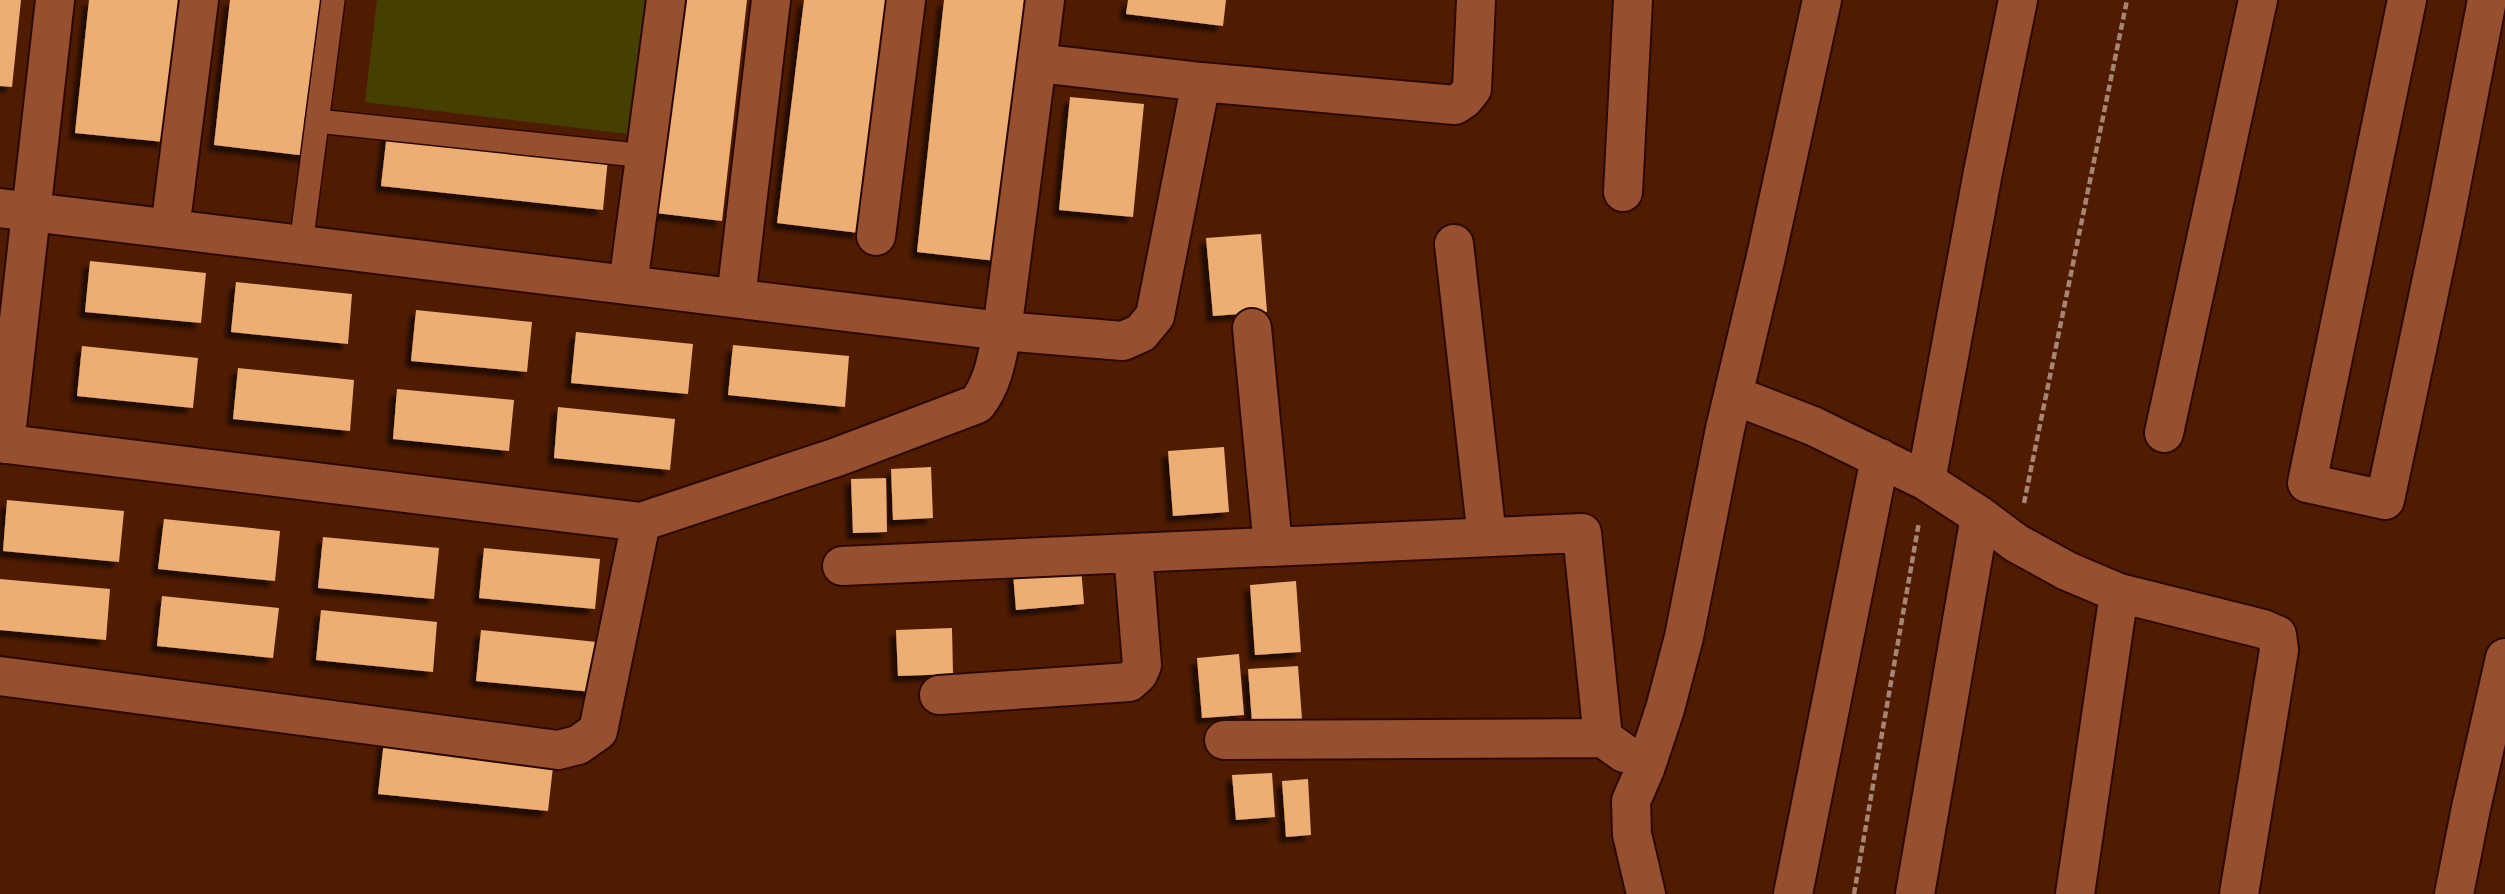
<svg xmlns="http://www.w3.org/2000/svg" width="2505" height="894" font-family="'Roboto Serif',serif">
	<defs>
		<filter id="shadow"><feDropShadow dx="-6" dy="6" stdDeviation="2" flood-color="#0009"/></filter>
	</defs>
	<rect width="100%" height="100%" fill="#4f1c01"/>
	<path fill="#454000" d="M 377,0 L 653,0 L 636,135 L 365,102 Z"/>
	<path fill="#ecae72" filter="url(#shadow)" d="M 0,0 L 21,0 L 12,87 L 0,86 Z
		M 89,0 L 179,0 L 164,142 L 75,133 Z
		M 230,0 L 324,0 L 307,156 L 214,145 Z
		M 680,0 L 747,0 L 722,221 L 656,213 Z
		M 804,0 L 886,0 L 859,233 L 777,223 Z
		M 944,0 L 1024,0 L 996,261 L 917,252 Z
		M 1128,0 L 1226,0 L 1223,26 L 1126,14 Z
		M 1070,97 L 1144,104 L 1133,217 L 1059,210 Z
		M 387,133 L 608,158 L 603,210 L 381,186 Z
		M 1261,234 L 1267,312 L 1213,316 L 1206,238 Z
		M 90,261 L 206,273 L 201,323 L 85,312 Z
		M 236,282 L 352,294 L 348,344 L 231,332 Z
		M 416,310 L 532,322 L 527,372 L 411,361 Z
		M 576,332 L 693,344 L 688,394 L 571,383 Z
		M 733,345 L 849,356 L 845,407 L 728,395 Z
		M 82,346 L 198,358 L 193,408 L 77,396 Z
		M 238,368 L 354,380 L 350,431 L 233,419 Z
		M 397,389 L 514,400 L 509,451 L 393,439 Z
		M 558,407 L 675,419 L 670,470 L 554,458 Z
		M 1224,447 L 1229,512 L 1173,516 L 1168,451 Z
		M 931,467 L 933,518 L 893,520 L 891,469 Z
		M 886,478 L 887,532 L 853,533 L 851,479 Z
		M 7,500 L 124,511 L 119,562 L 3,551 Z
		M 164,519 L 280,531 L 275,581 L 158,569 Z
		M 323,537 L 439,548 L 434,599 L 318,588 Z
		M 484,548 L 600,559 L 595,609 L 479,598 Z
		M 1081,567 L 1084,604 L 1016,610 L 1013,573 Z
		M 0,579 L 110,589 L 106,640 L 0,630 Z
		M 1296,581 L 1301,652 L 1255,655 L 1250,585 Z
		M 162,596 L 279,608 L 273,658 L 157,646 Z
		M 321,610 L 437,622 L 433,672 L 316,660 Z
		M 952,628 L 953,674 L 898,676 L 896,630 Z
		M 481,630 L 597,642 L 593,692 L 476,681 Z
		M 1239,654 L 1244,715 L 1202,718 L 1197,658 Z
		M 1298,666 L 1302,719 L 1252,722 L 1248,669 Z
		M 384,741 L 554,758 L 548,811 L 378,794 Z
		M 1272,773 L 1275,817 L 1236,820 L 1232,775 Z
		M 1308,779 L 1311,835 L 1286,837 L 1282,781 Z"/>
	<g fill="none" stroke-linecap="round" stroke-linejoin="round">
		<g stroke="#2c0900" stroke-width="26">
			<path id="service" d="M 317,121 L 646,156
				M 301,245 L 333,0"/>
		</g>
		<g stroke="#2c0900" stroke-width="42">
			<path id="minor" d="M 2407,0 L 2307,483 L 2385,500 L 2444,222 L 2487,0
				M 1038,63 L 1201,82 L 1455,105 L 1464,99 L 1472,89 L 1476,0
				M 1623,192 L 1633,0
				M 0,208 L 1002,331 L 1123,341 L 1141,333 L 1155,316 L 1201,82
				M 170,229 L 199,0
				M 876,236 L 906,0
				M 1454,244 L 1487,537
				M 628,285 L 666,0
				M 736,298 L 771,0
				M 1252,328 L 1273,547
				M 1733,395 L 1813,426 L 1926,481 L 1980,516 L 2016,543 L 2067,571 L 2119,593 L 2263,629 L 2277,635 L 2279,650 L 2239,894
				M 2164,433 L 2258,0
				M 0,443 L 641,522 L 837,457 L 977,404 C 994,382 997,357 1002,331 L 1045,0
				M 5,444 L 55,0
				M 1926,481 L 1983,172 L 2018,0
				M 842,566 L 1582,533 L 1603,738
				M 0,676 L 558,750 L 578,745 L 598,731 L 641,522
				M 939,695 L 1129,682 L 1138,674 L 1142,665 L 1133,553
				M 1224,740 L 1603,738 L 1624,753
				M 1646,894 L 1632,834 L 1631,801 L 1645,769 L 1665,709 L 1684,637 L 1725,429 L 1765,261 L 1822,0
				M 1793,894 L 1880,458
				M 1915,894 L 1980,516
				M 2075,894 L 2119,593
				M 2454,894 L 2471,808 L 2505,658"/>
		</g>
		<path stroke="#a78575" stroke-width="4.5" stroke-dasharray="7 3.5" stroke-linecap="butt" d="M 2024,503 L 2127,0
			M 1854,894 L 1919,522"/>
		<use href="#service" stroke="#97502f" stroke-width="23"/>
		<use href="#minor" stroke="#97502f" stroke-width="38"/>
	</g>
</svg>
